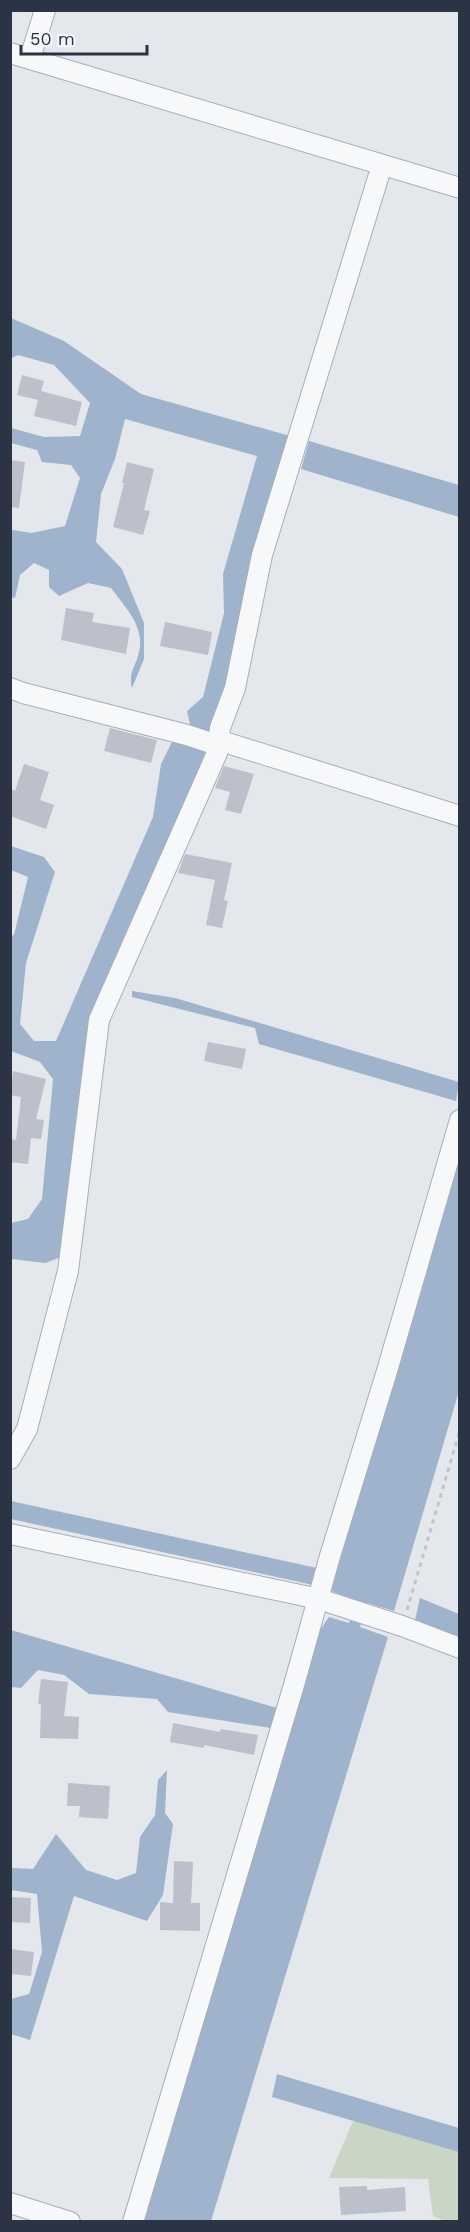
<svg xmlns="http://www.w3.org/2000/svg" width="470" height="2232" font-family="'Work Sans',sans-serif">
	<rect width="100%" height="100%" fill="#e4e7ec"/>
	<path fill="#c9d6c5" d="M 356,2114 L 459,2144 L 459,2221 L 445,2221 L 433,2216 L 428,2179 L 329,2178 Z"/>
	<path fill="#9fb4cc" d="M 11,318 L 64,341 L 141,394 L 290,436 L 229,684 L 214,732 L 204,747 L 205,757 L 123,939 L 88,1036 L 61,1257 L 45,1263 L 11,1259 L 11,1223 L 28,1219 L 42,1199 L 53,1079 L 40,1062 L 11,1051 L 11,936 L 14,935 L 28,877 L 11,870 L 11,846 L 44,857 L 55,872 L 26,963 L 20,1024 L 34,1041 L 56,1041 L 153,817 L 161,764 L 174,738 L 192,733 L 187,711 L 203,697 L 224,613 L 223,574 L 257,456 L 125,419 L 115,459 L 101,494 L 96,542 L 122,569 L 144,623 L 144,659 L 132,688 C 128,671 136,667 139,652 C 145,626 125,607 111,588 L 88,583 L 59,596 L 49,587 L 49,570 L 34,563 L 20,575 L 15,598 L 11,597 L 11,531 L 13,530 L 31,533 L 65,526 L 80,478 L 71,465 L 42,462 L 37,450 L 11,443 L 11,428 L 44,437 L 80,436 L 90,403 L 54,365 L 18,355 L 11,358 Z
		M 309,441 L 459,485 L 459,517 L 301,469 Z
		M 132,991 L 175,998 L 459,1082 L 456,1101 L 259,1044 L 255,1028 L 132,997 Z
		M 459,1157 L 459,1391 L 394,1611 L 367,1603 L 360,1627 L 388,1637 L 211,2221 L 144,2222 L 320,1630 L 329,1617 L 349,1623 L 356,1600 L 331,1591 Z
		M 11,1501 L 317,1568 L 313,1585 L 11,1519 Z
		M 420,1598 L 459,1614 L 459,1637 L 415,1620 Z
		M 11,1630 L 277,1708 L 271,1728 L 168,1712 L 157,1699 L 89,1694 L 64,1675 L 38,1670 L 21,1688 L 11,1687 Z
		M 167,1770 L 165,1813 L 173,1824 L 163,1895 L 147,1921 L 74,1896 L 30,2040 L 11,2034 L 11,1999 L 29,1994 L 42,1952 L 37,1894 L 11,1890 L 11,1868 L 33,1869 L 56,1834 L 86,1870 L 117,1880 L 136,1873 L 140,1837 L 155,1815 L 158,1780 Z
		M 277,2074 L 459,2128 L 459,2152 L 272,2097 Z"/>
	<path fill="#bbc0ca" d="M 22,375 L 44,381 L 41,391 L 82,402 L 76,426 L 34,416 L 38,400 L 17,395 Z
		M 10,460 L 25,462 L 19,508 L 10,507 Z
		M 127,462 L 154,469 L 144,510 L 150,511 L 143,535 L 113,527 L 124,483 L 122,483 Z
		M 66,608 L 94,613 L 92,622 L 130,628 L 126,654 L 61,640 Z
		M 165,622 L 212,632 L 208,655 L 160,646 Z
		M 110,728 L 157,740 L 151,763 L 104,751 Z
		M 24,764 L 49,772 L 40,800 L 54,805 L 46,829 L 10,816 L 10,789 L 15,791 Z
		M 224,766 L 254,774 L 241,814 L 225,810 L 230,792 L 215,788 Z
		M 185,854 L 232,863 L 224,900 L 228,901 L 222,928 L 206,925 L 215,880 L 178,873 Z
		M 208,1042 L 246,1049 L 242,1069 L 204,1061 Z
		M 13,1071 L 46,1079 L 36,1119 L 44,1120 L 41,1139 L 31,1138 L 28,1164 L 10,1162 L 10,1139 L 16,1140 L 21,1097 L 10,1095 Z
		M 41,1679 L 68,1682 L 64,1716 L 79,1717 L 78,1739 L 40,1738 L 41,1704 L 38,1704 Z
		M 173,1723 L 220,1732 L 221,1729 L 258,1735 L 254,1755 L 204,1745 L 204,1748 L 170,1742 Z
		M 68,1783 L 110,1786 L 108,1819 L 79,1817 L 80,1806 L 67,1806 Z
		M 174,1861 L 193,1862 L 191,1903 L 200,1903 L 200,1931 L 160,1930 L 160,1902 L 173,1903 Z
		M 10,1897 L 31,1898 L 30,1923 L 10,1922 Z
		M 10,1949 L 34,1952 L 31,1976 L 10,1974 Z
		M 367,2186 L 367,2190 L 405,2187 L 406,2211 L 341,2215 L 339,2187 Z"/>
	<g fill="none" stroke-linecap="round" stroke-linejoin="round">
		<g stroke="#a9aeb7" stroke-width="22">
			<path id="minor" d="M 10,53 L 460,188
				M 30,58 L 45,10
				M 10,688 L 23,693 L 187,735 L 208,742 L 218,740 L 460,816
				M 10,1459 L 27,1429 L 68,1271 L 99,1020 L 217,753 L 220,728 L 235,688 L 262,555 L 382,165
				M 10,1534 L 319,1599 L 402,1626 L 460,1648
				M 10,2203 L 70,2222
				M 133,2222 L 294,1685 L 330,1556 L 387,1371 L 460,1120"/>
		</g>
		<path stroke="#c2c5cb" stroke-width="3" stroke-dasharray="4.5 4.5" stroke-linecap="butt" d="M 407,1610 L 460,1430"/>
		<use href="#minor" stroke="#f7f8fa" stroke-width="20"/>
	</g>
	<rect width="470" height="2232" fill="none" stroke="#2b3445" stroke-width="24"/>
	<path d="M21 45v9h126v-9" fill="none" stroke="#2b3445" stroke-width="3"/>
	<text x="30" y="45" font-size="18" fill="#2b3445" stroke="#f4f6f9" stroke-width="4.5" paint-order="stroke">50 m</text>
</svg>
